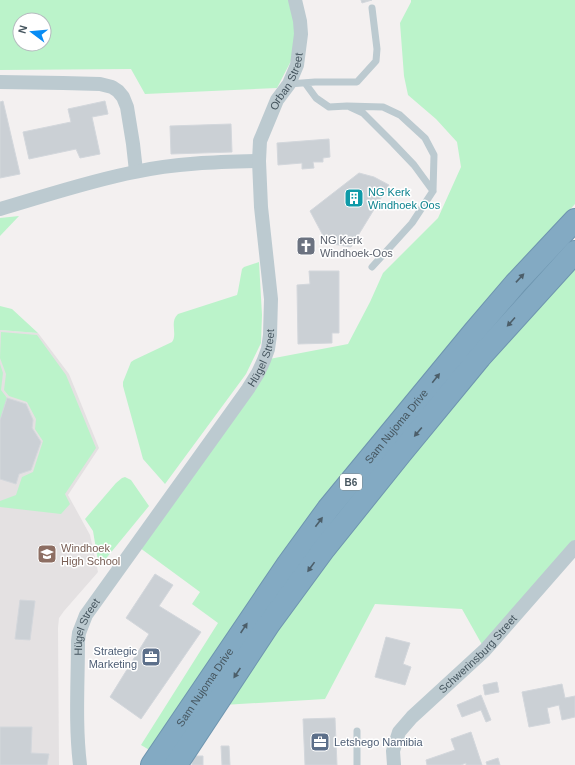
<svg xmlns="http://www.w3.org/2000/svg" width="575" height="765" font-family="Arial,sans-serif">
	<rect width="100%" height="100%" fill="#f3f0f0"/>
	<path fill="#e4e1e2" d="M 0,330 L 38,333 L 69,374 L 99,448 L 68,495 L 90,535 L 98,572 L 64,611 L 59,618 L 58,628 L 59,765 L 0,765 Z"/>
	<path fill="#bbf3ca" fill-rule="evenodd" d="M 0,0 L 290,0 L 296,35 L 292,59 L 277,88 L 145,94 L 131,69 L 0,70 ZM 20,20 L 44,20 L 44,44 L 20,44 Z
		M 411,0 L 575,0 L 575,204 L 470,321 L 151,751 L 141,745 L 218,623 L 192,604 L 200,592 L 136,545 L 264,360 L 348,344 L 370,302 L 383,273 L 438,218 L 461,167 L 457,142 L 436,119 L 408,95 L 404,76 L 400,23 L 411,2 Z
		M 19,216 L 0,236 L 0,218 Z
		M 575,252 L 575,547 L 485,650 L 462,609 L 375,604 L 325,699 L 223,705 L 321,561 Z
		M 259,262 L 262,315 L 261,343 L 246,374 L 165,484 L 143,459 L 123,386 L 123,382 L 131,362 L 134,360 L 172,342 C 178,334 169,322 178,314 L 237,295 L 238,291 L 242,269 L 244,267 Z
		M 0,306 L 12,309 L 38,333 L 0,330 Z
		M 1,332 L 37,335 L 66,375 L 96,448 L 65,494 L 70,504 L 61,514 L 0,507 L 0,501 L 16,495 L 22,477 L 33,472 L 43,441 L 35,429 L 36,419 L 27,402 L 9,396 L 4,390 L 6,374 L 0,358 Z
		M 0,364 L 3,373 L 1,390 L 7,398 L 0,420 Z
		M 125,477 L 131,480 L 149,506 L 99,567 L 93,531 L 85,519 L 116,483 L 122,478 Z"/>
	<path fill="#cbd0d5" stroke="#d3d7dc" d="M 361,0 L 372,0 L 362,3 Z
		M 3,101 L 20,174 L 0,178 L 0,102 Z
		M 105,101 L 108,114 L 92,117 L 100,154 L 80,158 L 76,149 L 29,159 L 23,132 L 71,122 L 68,109 Z
		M 231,124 L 232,152 L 171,154 L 170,126 Z
		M 329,139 L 330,157 L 323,158 L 323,162 L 313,162 L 314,168 L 302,169 L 302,163 L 278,165 L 277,143 Z
		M 359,173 L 374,177 L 389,185 L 351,247 L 327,243 L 310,211 Z
		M 309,271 L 339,271 L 339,333 L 332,333 L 332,343 L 298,344 L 297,285 L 310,284 Z
		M 7,398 L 26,404 L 33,420 L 32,428 L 41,442 L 31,470 L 19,474 L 16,484 L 0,479 L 0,420 Z
		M 155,574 L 173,585 L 159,606 L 201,632 L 141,719 L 110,697 L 149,634 L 126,618 Z
		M 20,600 L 35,601 L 30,640 L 15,639 Z
		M 386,637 L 410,643 L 403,664 L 411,667 L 405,685 L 375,677 Z
		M 497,682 L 499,692 L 485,695 L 483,685 Z
		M 562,684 L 565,698 L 575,696 L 575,717 L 562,720 L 559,705 L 547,708 L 550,723 L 529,727 L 522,692 Z
		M 481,695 L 491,720 L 486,722 L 481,710 L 462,717 L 457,705 Z
		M 335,718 L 337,765 L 305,765 L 303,719 Z
		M 0,727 L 32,727 L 31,753 L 49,754 L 47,765 L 0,765 Z
		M 471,732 L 482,765 L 466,765 L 466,763 L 461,765 L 427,765 L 426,760 L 455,750 L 451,739 Z
		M 221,746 L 229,746 L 230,765 L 222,765 Z
		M 192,756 L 203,756 L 203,765 L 192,765 Z
		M 498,758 L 500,765 L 487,765 L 486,762 Z"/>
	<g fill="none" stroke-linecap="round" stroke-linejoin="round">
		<g stroke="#6e95af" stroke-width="24">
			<g id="highway">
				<path id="s3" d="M 152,765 L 288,564 L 328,509 L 474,332 L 515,284 L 575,220"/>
				<path d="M 176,765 L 269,624 L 324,549 L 401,453 L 480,357 L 575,252"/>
			</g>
		</g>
		<path stroke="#bccad0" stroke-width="7" d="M 305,83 L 316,98 L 329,107 L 347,106 L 383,107 L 400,115 L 425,138 L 434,155 L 433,191 L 412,223 L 372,267
			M 289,84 L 315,82 L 357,82 L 376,61 L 377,49 L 372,8
			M 350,107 L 363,113 L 393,143 L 414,165 L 433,191
			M 357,765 L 357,731"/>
		<g stroke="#bccad0" stroke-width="14">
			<path d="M 0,82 L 63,83 L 100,84 L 112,87 L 118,91 L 123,97 L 127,107 L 133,144 L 136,171"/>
			<path d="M 0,209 C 45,196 89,181 135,172 C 175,163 218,162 259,161"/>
			<path id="s1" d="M 80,765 C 75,724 78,682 78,641 L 79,633 L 86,615 L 248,389 L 258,373 L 264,360 L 268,349 L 270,335 L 271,299 L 261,207 L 259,161 L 260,141 L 277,100 L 289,84 L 297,65 L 301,34 L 300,21 L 295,0"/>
			<path id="s2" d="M 394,765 L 393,751 L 399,732 L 412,717 L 485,650 L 575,547"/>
		</g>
		<use href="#highway" stroke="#83aac3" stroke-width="22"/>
	</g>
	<defs><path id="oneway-solid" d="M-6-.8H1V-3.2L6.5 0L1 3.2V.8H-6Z"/></defs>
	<g fill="#4c5e69">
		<use href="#oneway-solid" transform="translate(520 278) rotate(-47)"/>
		<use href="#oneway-solid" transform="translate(511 322) rotate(132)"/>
		<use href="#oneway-solid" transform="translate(436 378) rotate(-51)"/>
		<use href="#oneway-solid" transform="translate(418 432) rotate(130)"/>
		<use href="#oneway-solid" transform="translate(319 522) rotate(-53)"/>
		<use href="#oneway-solid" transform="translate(311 567) rotate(126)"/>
		<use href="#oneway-solid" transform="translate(244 628) rotate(-56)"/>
		<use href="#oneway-solid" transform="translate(237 673) rotate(124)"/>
	</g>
	<defs>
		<g id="building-square" transform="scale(1)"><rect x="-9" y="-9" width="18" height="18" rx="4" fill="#0f9aa8" stroke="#fff"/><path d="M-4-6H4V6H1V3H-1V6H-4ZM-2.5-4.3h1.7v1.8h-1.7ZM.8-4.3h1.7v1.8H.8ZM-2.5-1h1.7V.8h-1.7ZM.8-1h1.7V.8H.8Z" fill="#fff"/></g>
		<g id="church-square" transform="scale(1)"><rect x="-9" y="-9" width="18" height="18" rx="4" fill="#6b7280" stroke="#fff"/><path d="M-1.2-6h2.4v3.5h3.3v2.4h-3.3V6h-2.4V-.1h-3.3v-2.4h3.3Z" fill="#fff"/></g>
		<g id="school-square" transform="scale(1)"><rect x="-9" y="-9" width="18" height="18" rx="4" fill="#8d6e63" stroke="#fff"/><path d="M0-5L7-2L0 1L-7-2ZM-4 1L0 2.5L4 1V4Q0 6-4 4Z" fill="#fff"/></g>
		<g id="office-square" transform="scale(1)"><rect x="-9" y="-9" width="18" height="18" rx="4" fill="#5c6f8a" stroke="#fff"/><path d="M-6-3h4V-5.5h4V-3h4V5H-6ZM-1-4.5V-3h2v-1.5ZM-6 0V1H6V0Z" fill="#fff"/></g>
	</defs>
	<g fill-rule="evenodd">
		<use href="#building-square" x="354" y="198"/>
		<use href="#church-square" x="306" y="246"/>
		<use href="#school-square" x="47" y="554"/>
		<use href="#office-square" x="151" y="657"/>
		<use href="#office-square" x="320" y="742"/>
	</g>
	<g text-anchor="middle" stroke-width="3" stroke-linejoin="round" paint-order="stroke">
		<rect fill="#fff" stroke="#7e898f" stroke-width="1" x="340" y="474" width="22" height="16" rx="3"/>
		<g font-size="10" font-weight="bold" fill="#46565f">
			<text x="351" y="486">B6</text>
		</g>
		<g font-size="11" fill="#46565f" stroke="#fff">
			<text dy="4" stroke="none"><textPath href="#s1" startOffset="749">Orban Street</textPath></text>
			<text dy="4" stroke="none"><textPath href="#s1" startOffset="464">Hügel Street</textPath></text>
			<text dy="4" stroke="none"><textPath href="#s3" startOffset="418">Sam Nujoma Drive</textPath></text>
			<text dy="4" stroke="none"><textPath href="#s1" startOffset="140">Hügel Street</textPath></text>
			<text dy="4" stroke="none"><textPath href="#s2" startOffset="145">Schwerinsburg Street</textPath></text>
			<text dy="4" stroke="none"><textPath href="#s3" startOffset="94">Sam Nujoma Drive</textPath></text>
		</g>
		<g font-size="11" fill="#0d838f" stroke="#fff" text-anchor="start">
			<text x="368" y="196">NG Kerk<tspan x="368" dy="13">Windhoek Oos</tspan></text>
		</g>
		<g font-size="11" fill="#5b616d" stroke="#fff" text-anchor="start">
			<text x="320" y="244">NG Kerk<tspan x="320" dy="13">Windhoek-Oos</tspan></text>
		</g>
		<g font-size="11" fill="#785e54" stroke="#fff" text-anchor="start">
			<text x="61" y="552">Windhoek<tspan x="61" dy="13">High School</tspan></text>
		</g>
		<g font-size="11" fill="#4e5e75" stroke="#fff" text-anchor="end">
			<text x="137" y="655">Strategic<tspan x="137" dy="13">Marketing</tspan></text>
			<text x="334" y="746" text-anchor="start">Letshego Namibia</text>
		</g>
	</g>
	<g transform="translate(32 32) rotate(286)"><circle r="19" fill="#ffffff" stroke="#b5bbbf"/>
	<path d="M0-3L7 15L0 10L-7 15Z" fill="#088cf4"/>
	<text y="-6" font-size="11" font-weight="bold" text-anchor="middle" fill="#46565f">N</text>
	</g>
</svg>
